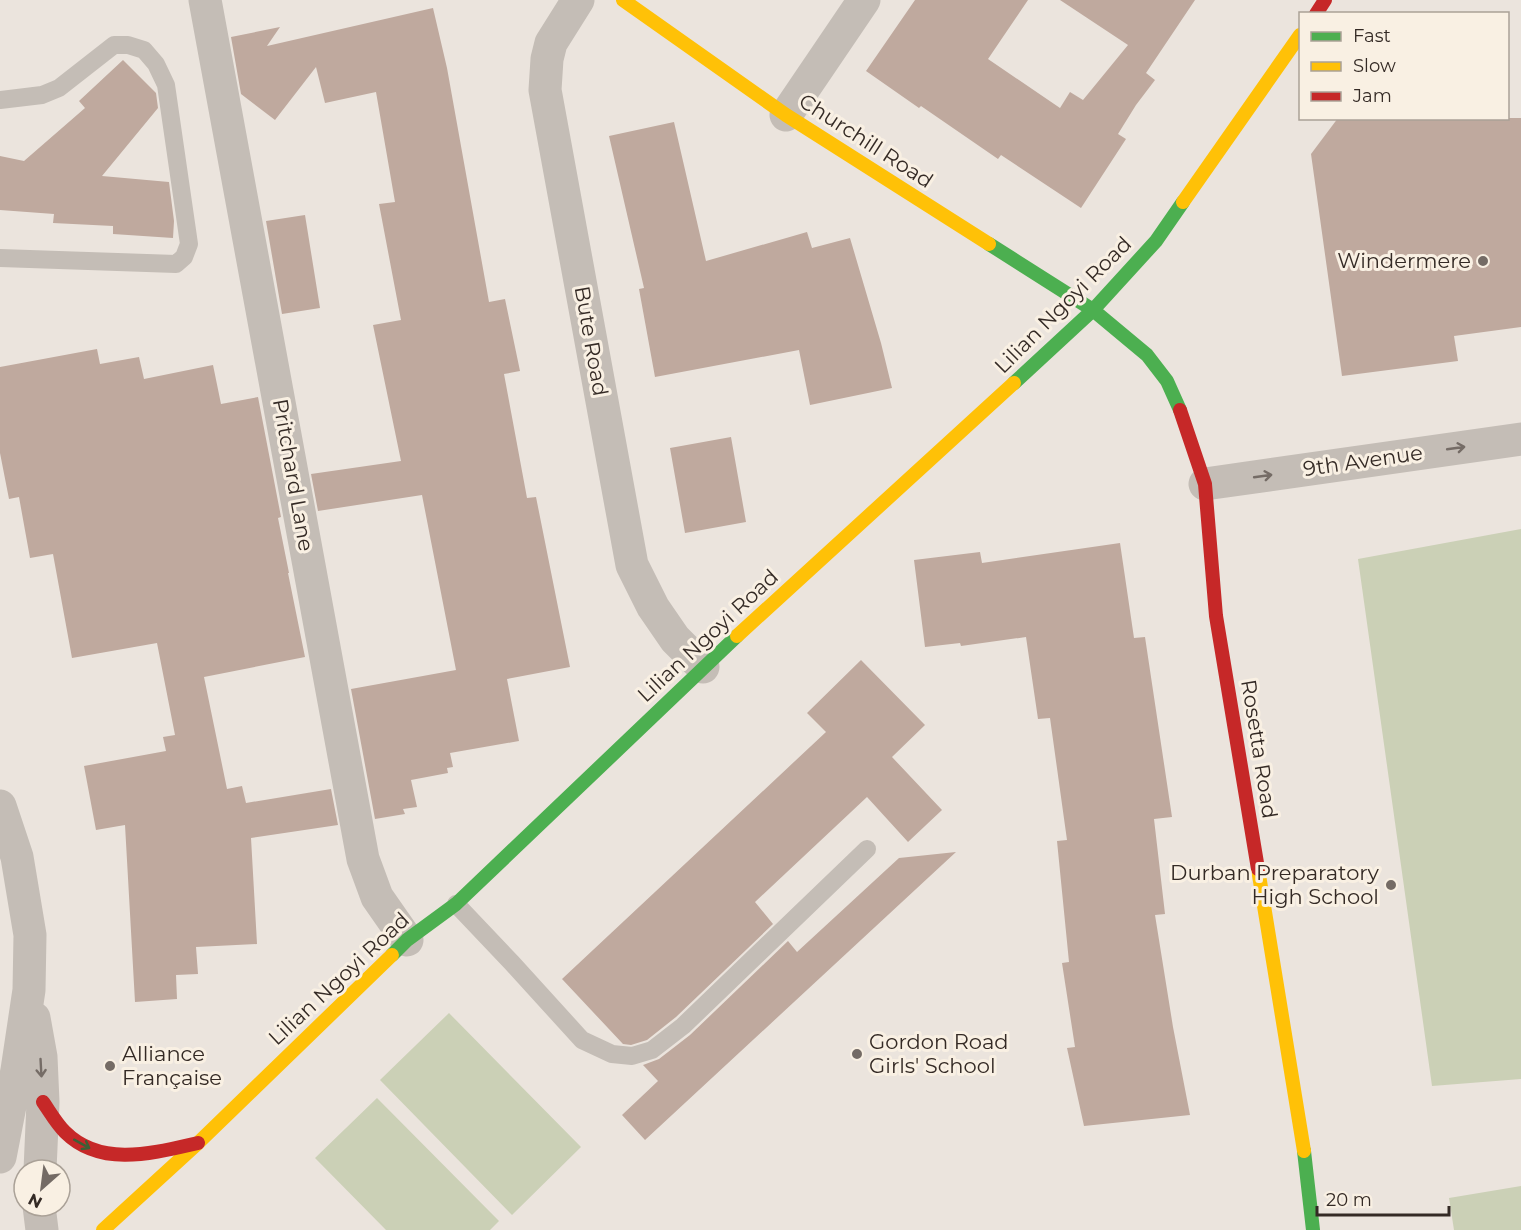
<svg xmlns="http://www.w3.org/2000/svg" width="1521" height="1230" font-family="Montserrat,sans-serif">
	<rect width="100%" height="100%" fill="#ebe4dd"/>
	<path fill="#cbd0b6" d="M 1521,529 L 1521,1079 L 1432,1086 L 1358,559 Z
		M 449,1013 L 581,1147 L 512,1215 L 380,1080 Z
		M 377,1098 L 499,1221 L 490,1230 L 386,1230 L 315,1158 Z
		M 1521,1186 L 1521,1230 L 1454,1230 L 1449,1198 Z"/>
	<path fill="#bfa99e" d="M 915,0 L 1028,0 L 988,59 L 1060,108 L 1070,92 L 1083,100 L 1128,45 L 1060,0 L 1195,0 L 1146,73 L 1155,80 L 1136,105 L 1118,134 L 1126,139 L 1081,208 L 1001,155 L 998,159 L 921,106 L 919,108 L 866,71 Z
		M 433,8 L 447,68 L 489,302 L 505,299 L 520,371 L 504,374 L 527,498 L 536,497 L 570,667 L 507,679 L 519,741 L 450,753 L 453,767 L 447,768 L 448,773 L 411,780 L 417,807 L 403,809 L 405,814 L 375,819 L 351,689 L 456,670 L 422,495 L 318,511 L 311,474 L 401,461 L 373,325 L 401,320 L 379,204 L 395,202 L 376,92 L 325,103 L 316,67 L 275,120 L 241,94 L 231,37 L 280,27 L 267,46 Z
		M 123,60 L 156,93 L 158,108 L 102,176 L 169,182 L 174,221 L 173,238 L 113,234 L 113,226 L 53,223 L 54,214 L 0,210 L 0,156 L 24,161 L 85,108 L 79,101 Z
		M 1338,118 L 1521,118 L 1521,327 L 1454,336 L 1458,361 L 1342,376 L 1311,154 Z
		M 674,122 L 706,261 L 807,232 L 812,248 L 850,238 L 881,343 L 892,388 L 810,405 L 799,350 L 655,377 L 639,289 L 644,288 L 609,136 Z
		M 305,215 L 320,308 L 282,314 L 266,221 Z
		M 97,349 L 100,364 L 139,357 L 144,379 L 213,365 L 221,404 L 258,397 L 281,517 L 278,518 L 289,573 L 288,573 L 305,657 L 204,677 L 227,789 L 242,786 L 246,803 L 331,789 L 338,825 L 251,838 L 257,944 L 196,947 L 198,974 L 176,975 L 177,999 L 135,1002 L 125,825 L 96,830 L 84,766 L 166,751 L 163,737 L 175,735 L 157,643 L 72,658 L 53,554 L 30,558 L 19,497 L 9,499 L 0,453 L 0,367 Z
		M 731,437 L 746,522 L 685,533 L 670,448 Z
		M 1120,543 L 1134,638 L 1145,637 L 1172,817 L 1154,819 L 1165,914 L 1155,915 L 1173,1027 L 1190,1115 L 1084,1126 L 1067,1048 L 1075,1047 L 1062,963 L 1069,962 L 1057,841 L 1067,840 L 1050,718 L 1038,719 L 1026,637 L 961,646 L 960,643 L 925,647 L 914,560 L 980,552 L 982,563 Z
		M 861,660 L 925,725 L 892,757 L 942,810 L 908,842 L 867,797 L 755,902 L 773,924 L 676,1017 L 647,1040 L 631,1045 L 623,1044 L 562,979 L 826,732 L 807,713 Z
		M 956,852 L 645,1140 L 622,1115 L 658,1081 L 643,1065 L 659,1059 L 690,1035 L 788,941 L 797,952 L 899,858 Z"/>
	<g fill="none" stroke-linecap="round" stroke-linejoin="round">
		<path stroke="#c4bdb6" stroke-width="18" d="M 0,100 L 42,95 L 59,88 L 114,45 L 128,45 L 144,50 L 156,64 L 166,85 L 189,244 L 184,257 L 176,264 L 0,258
			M 456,904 L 512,963 L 582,1040 L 612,1054 L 632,1056 L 652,1050 L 683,1026 L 867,849"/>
		<path stroke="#c4bdb6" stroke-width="33" d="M 205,0 L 363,859 L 377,897 L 407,940
			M 578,0 L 551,43 L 547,59 L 545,90 L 632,565 L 653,607 L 675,639 L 703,667
			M 786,115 L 864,0
			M 1205,484 L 1521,439
			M 0,806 L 17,857 L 30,935 L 29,990 L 17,1070 L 0,1157
			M 34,1018 L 41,1057 L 43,1102 L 40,1170
			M 39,1206 L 42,1230"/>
		<path stroke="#4caf50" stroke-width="14" d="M 989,244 L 1093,310 L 1147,355 L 1167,381 L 1180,410
			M 1014,383 L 1093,310 L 1156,241 L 1183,202
			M 392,955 L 407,940 L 456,904 L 737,636
			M 1304,1151 L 1313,1230"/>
		<path stroke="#ffc107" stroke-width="14" d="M 623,0 L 786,115 L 989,244
			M 1183,202 L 1300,35
			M 737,636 L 1014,383
			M 1258,869 L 1304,1151
			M 103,1230 L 198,1143 L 392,955"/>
		<path stroke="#c62828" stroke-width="14" d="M 1316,14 L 1325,0
			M 1180,410 L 1205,484 L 1216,616 L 1258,869
			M 43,1102 C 50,1112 56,1123 65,1132 C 101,1168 154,1153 198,1143"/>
	</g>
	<defs><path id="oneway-shaft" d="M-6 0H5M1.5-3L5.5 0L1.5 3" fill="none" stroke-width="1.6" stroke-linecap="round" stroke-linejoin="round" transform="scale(1.5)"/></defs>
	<g stroke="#756c66">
		<use href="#oneway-shaft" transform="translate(1456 448) rotate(-8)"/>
		<use href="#oneway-shaft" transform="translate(1263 476) rotate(-8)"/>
		<use href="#oneway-shaft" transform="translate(41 1068) rotate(87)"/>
	</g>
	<use stroke="#3e5f36" href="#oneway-shaft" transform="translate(82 1144) rotate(29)"/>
	<g fill="#746b65" stroke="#f9f0e3" stroke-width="2">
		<circle cx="1483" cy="261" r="6"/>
		<circle cx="1391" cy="885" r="6"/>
		<circle cx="857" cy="1054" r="6"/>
		<circle cx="110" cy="1066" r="6"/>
	</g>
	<g text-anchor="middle" stroke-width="6" stroke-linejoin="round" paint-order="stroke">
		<g font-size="21" fill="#342a25" stroke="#f9f0e3">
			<text transform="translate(866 141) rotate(33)" y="7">Churchill Road</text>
			<text transform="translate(1063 305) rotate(-45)" y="7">Lilian Ngoyi Road</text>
			<text transform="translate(591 341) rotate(80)" y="7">Bute Road</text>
			<text transform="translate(1363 461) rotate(-8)" y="7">9th Avenue</text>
			<text transform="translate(293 475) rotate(80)" y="7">Pritchard Lane</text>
			<text transform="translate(708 636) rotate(-43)" y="7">Lilian Ngoyi Road</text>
			<text transform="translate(1259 749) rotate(81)" y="7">Rosetta Road</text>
			<text transform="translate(339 979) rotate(-43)" y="7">Lilian Ngoyi Road</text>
		</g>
		<g font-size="21" fill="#342a25" stroke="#f9f0e3" text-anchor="end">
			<text x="1471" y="268">Windermere</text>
			<text x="1379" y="880">Durban Preparatory<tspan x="1379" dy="24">High School</tspan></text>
			<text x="869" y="1049" text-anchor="start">Gordon Road<tspan x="869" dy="24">Girls' School</tspan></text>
			<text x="122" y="1061" text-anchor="start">Alliance<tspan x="122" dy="24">Française</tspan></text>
		</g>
	</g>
	<rect x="1299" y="12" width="210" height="108" fill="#f9f0e3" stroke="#aaa197" stroke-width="1.5"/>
	<rect x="1311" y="32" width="30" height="9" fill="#4caf50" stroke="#aaa197" stroke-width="1.5"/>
	<text x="1353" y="42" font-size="18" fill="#342a25">Fast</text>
	<rect x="1311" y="62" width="30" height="9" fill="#ffc107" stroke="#aaa197" stroke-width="1.5"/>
	<text x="1353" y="72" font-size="18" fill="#342a25">Slow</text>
	<rect x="1311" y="92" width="30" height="9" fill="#c62828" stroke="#aaa197" stroke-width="1.5"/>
	<text x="1353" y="102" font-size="18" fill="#342a25">Jam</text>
	<g transform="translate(42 1188) rotate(208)"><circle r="28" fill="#f9f0e3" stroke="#aaa197" stroke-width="1.5"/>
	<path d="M0-4.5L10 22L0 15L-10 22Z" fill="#746b65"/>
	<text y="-9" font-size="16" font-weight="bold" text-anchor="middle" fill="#342a25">N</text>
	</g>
	<path d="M1317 1206v9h132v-9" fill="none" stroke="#342a25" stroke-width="3"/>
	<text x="1326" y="1206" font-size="18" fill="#342a25" stroke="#f9f0e3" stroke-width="4.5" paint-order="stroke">20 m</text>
</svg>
